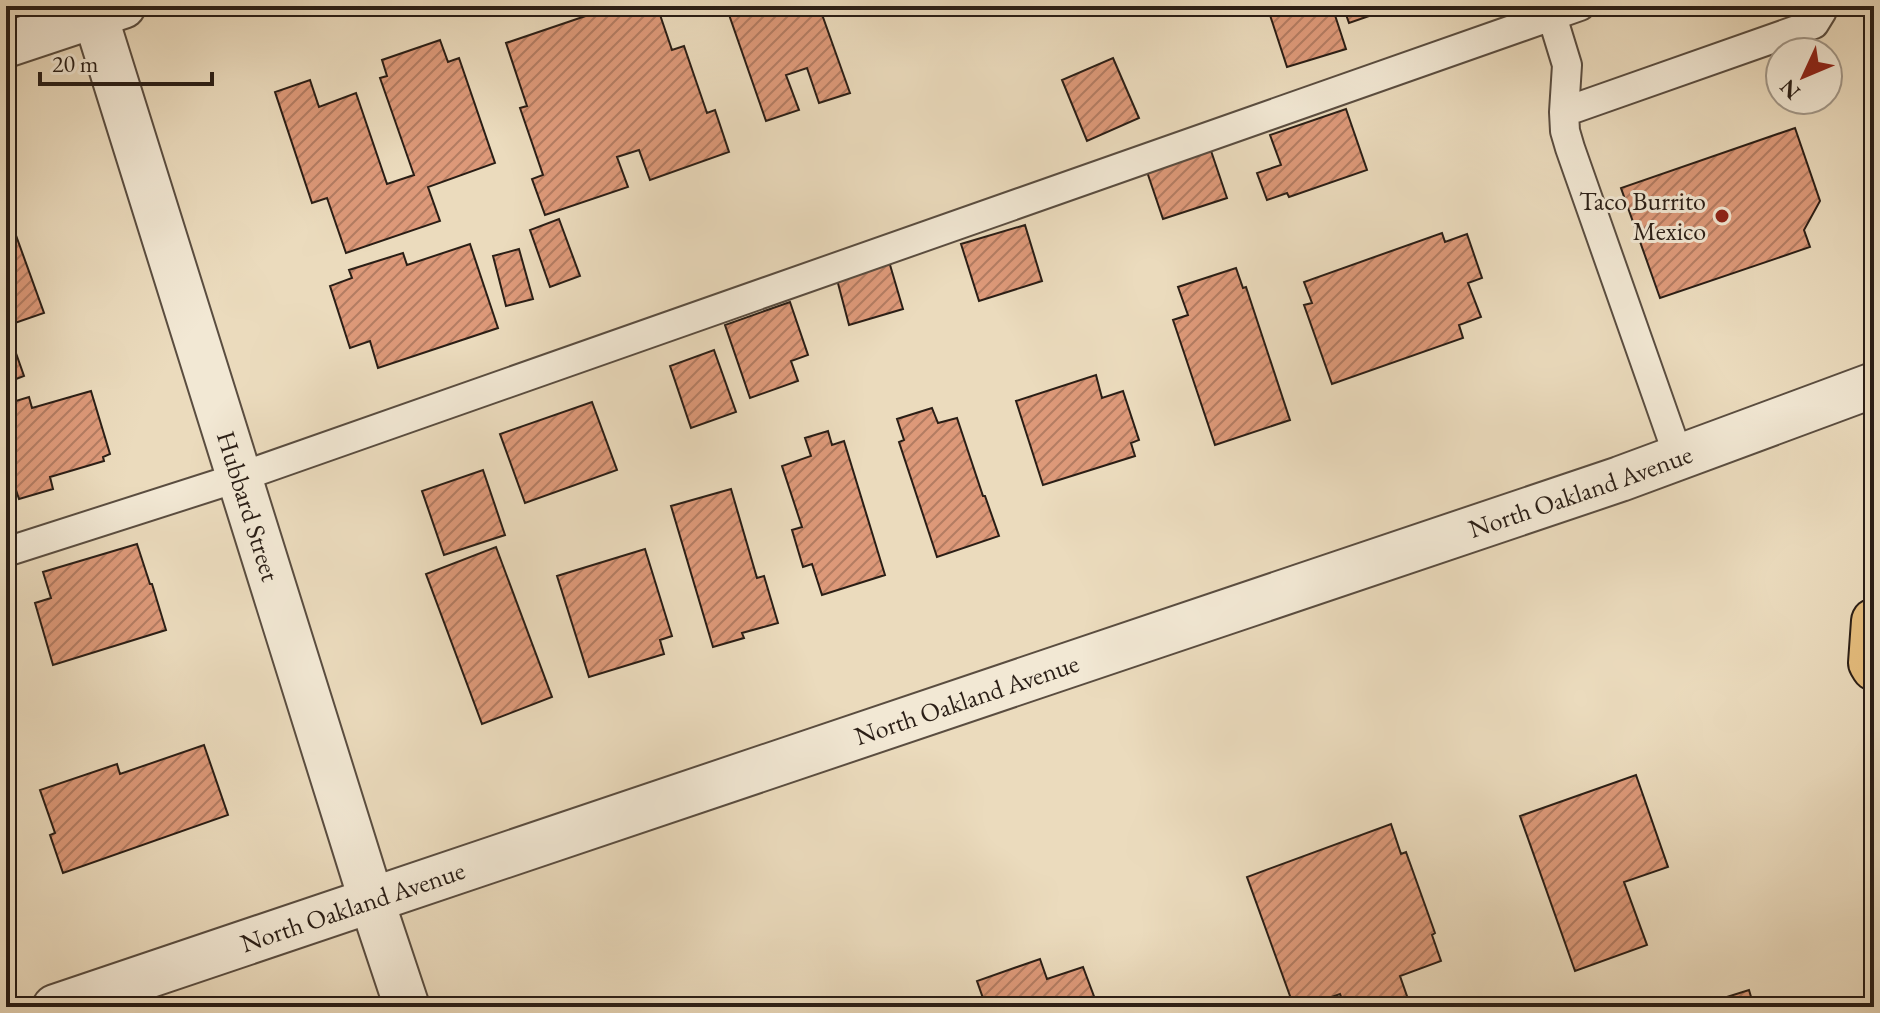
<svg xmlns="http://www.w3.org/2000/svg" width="1880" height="1013" font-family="'EB Garamond',serif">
	<defs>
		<pattern id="building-hatch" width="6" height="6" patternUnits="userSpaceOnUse" patternTransform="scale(2)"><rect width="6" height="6" fill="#dd9979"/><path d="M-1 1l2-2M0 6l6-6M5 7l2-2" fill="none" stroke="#b37c62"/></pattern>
	</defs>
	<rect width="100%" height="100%" fill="#ebdbbd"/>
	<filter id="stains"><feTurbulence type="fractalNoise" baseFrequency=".0025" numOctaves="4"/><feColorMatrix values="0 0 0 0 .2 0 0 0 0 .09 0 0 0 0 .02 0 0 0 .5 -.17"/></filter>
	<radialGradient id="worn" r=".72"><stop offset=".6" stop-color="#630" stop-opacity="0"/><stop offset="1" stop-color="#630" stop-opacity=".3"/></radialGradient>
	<path fill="url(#building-hatch)" stroke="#2a1e16" stroke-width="2" d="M 615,6 L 657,6 L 672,50 L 684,46 L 707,113 L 715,110 L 729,152 L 650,180 L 639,150 L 617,157 L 628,187 L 545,215 L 532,179 L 543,175 L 520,108 L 527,106 L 506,43 Z
		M 726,6 L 819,6 L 850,93 L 819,103 L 807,68 L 786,75 L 799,110 L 766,121 Z
		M 884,6 L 909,6 L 887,14 Z
		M 1279,6 L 1332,6 L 1346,49 L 1287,67 L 1268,9 Z
		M 1343,6 L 1398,6 L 1349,23 Z
		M 440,40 L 448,62 L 459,58 L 495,163 L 428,187 L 440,221 L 346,253 L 327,198 L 312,203 L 275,92 L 310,80 L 319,107 L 356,93 L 387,184 L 414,175 L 380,78 L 387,76 L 382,60 Z
		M 1113,58 L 1139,118 L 1087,141 L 1062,80 Z
		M 1346,109 L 1367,170 L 1289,197 L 1287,193 L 1267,200 L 1257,173 L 1281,165 L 1270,135 Z
		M 1795,128 L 1820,201 L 1804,230 L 1810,247 L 1660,298 L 1621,188 Z
		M 1207,139 L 1227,198 L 1163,219 L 1143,160 Z
		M 9,216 L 44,313 L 6,326 L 6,217 Z
		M 559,219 L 580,276 L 550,287 L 530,230 Z
		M 1025,225 L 1042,281 L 979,301 L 961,244 Z
		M 1442,233 L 1445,242 L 1467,234 L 1482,278 L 1468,283 L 1481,317 L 1459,325 L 1463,338 L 1332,384 L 1304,305 L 1312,303 L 1304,282 Z
		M 470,244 L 498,328 L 378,368 L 370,341 L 350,348 L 330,286 L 352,278 L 349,270 L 403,253 L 407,265 Z
		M 519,249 L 533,299 L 506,306 L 493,256 Z
		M 888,258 L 903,309 L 849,325 L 835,272 Z
		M 1236,268 L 1243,288 L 1246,287 L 1290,420 L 1215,445 L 1173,320 L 1188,315 L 1178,287 Z
		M 790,302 L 808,355 L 791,361 L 798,381 L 750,398 L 725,325 Z
		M 11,339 L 24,376 L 6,383 L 6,341 Z
		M 714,350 L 736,412 L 691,428 L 670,366 Z
		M 1096,375 L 1102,398 L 1123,391 L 1139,440 L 1131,443 L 1135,456 L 1043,485 L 1016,401 Z
		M 91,391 L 110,454 L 103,457 L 104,461 L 50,477 L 53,489 L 19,499 L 16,490 L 6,493 L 6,404 L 29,397 L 32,408 Z
		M 592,402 L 617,470 L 525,503 L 500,434 Z
		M 932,408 L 938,423 L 957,418 L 983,496 L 985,496 L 999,536 L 937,557 L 899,442 L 904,440 L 897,419 Z
		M 828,431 L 832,445 L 844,441 L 885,575 L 822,595 L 812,564 L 803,567 L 792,530 L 802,527 L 782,466 L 811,456 L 805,438 Z
		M 483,470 L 505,535 L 444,555 L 422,491 Z
		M 731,489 L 757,578 L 764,576 L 778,623 L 742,633 L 744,638 L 713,647 L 671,506 Z
		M 137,544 L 150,584 L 152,584 L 166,630 L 53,665 L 35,603 L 51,598 L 43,572 Z
		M 496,547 L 552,697 L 482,724 L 426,574 Z
		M 645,549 L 672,636 L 660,640 L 664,654 L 589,677 L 557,576 Z
		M 204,745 L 228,815 L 63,873 L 50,835 L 55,833 L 40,790 L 117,764 L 120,774 Z
		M 1636,775 L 1668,867 L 1624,882 L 1647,945 L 1575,971 L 1520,816 Z
		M 1391,824 L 1401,854 L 1406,852 L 1435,933 L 1432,935 L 1441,961 L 1400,976 L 1408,999 L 1387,1007 L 1345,1007 L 1340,994 L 1303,1007 L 1294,1007 L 1247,877 Z
		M 1040,959 L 1047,979 L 1083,967 L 1098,1007 L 977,1007 L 985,1004 L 977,981 Z
		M 1749,990 L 1754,1007 L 1695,1007 Z"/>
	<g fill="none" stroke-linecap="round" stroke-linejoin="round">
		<g stroke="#5a4d40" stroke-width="32">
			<path id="service" d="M 1552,16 L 1567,65 L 1564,112 L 1565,131 L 1570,148 L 1679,458
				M 1564,112 L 1814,24 L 1822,11 L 1821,6
				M 6,552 L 240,477 L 1580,6"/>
		</g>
		<g stroke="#5a4d40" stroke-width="48">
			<g id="minor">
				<path id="s1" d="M 92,6 L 372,902 L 407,1007"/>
				<path id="s2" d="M 55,1007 L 1620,479 L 1874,385"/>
			</g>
		</g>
		<g stroke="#5a4d40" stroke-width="48">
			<path id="tertiary" d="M 6,45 L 123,6"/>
		</g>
		<g stroke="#2a1e16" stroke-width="48">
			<path id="primary" d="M 1874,621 L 1871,663 L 1874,668"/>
		</g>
		<use href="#service" stroke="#f2e8d4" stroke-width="28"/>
		<use href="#minor" stroke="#f2e8d4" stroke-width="44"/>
		<use href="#tertiary" stroke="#f2e8d4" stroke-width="44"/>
		<use href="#primary" stroke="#e6be7e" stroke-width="44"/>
	</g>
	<circle fill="#8f2418" stroke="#f2e8d4" stroke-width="3" cx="1722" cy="216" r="8"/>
	<g text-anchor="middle" stroke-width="6" stroke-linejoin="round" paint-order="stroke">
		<g font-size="26" fill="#2a1e16" stroke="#f2e8d4" text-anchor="end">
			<text x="1706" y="210">Taco Burrito<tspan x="1706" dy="30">Mexico</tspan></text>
		</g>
		<g font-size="26" fill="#2a1e16" stroke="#f2e8d4">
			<text dy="9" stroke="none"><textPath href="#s2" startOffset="1610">North Oakland Avenue</textPath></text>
			<text dy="9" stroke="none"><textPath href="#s1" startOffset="524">Hubbard Street</textPath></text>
			<text dy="9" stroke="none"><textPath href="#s2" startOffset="962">North Oakland Avenue</textPath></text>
			<text dy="9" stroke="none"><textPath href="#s2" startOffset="314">North Oakland Avenue</textPath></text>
		</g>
	</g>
	<rect width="1880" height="1013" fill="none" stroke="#ebdbbd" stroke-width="32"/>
	<rect x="8" y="8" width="1864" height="997" fill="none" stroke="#2a1e16" stroke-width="4"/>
	<rect x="16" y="16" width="1848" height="981" fill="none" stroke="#2a1e16" stroke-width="2"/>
	<g transform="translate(1804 76) rotate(226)"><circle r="38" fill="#f2e8d4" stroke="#a29788" stroke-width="2"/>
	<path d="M0-6L14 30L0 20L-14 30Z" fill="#8f2418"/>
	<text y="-12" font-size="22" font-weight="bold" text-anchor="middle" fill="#2a1e16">N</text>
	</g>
	<path d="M40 72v12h172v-12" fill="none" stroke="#2a1e16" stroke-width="4"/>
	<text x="52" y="72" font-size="24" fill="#2a1e16" stroke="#f2e8d4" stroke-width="6" paint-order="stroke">20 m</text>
	<rect width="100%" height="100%" filter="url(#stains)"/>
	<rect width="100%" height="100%" fill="url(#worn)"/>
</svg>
